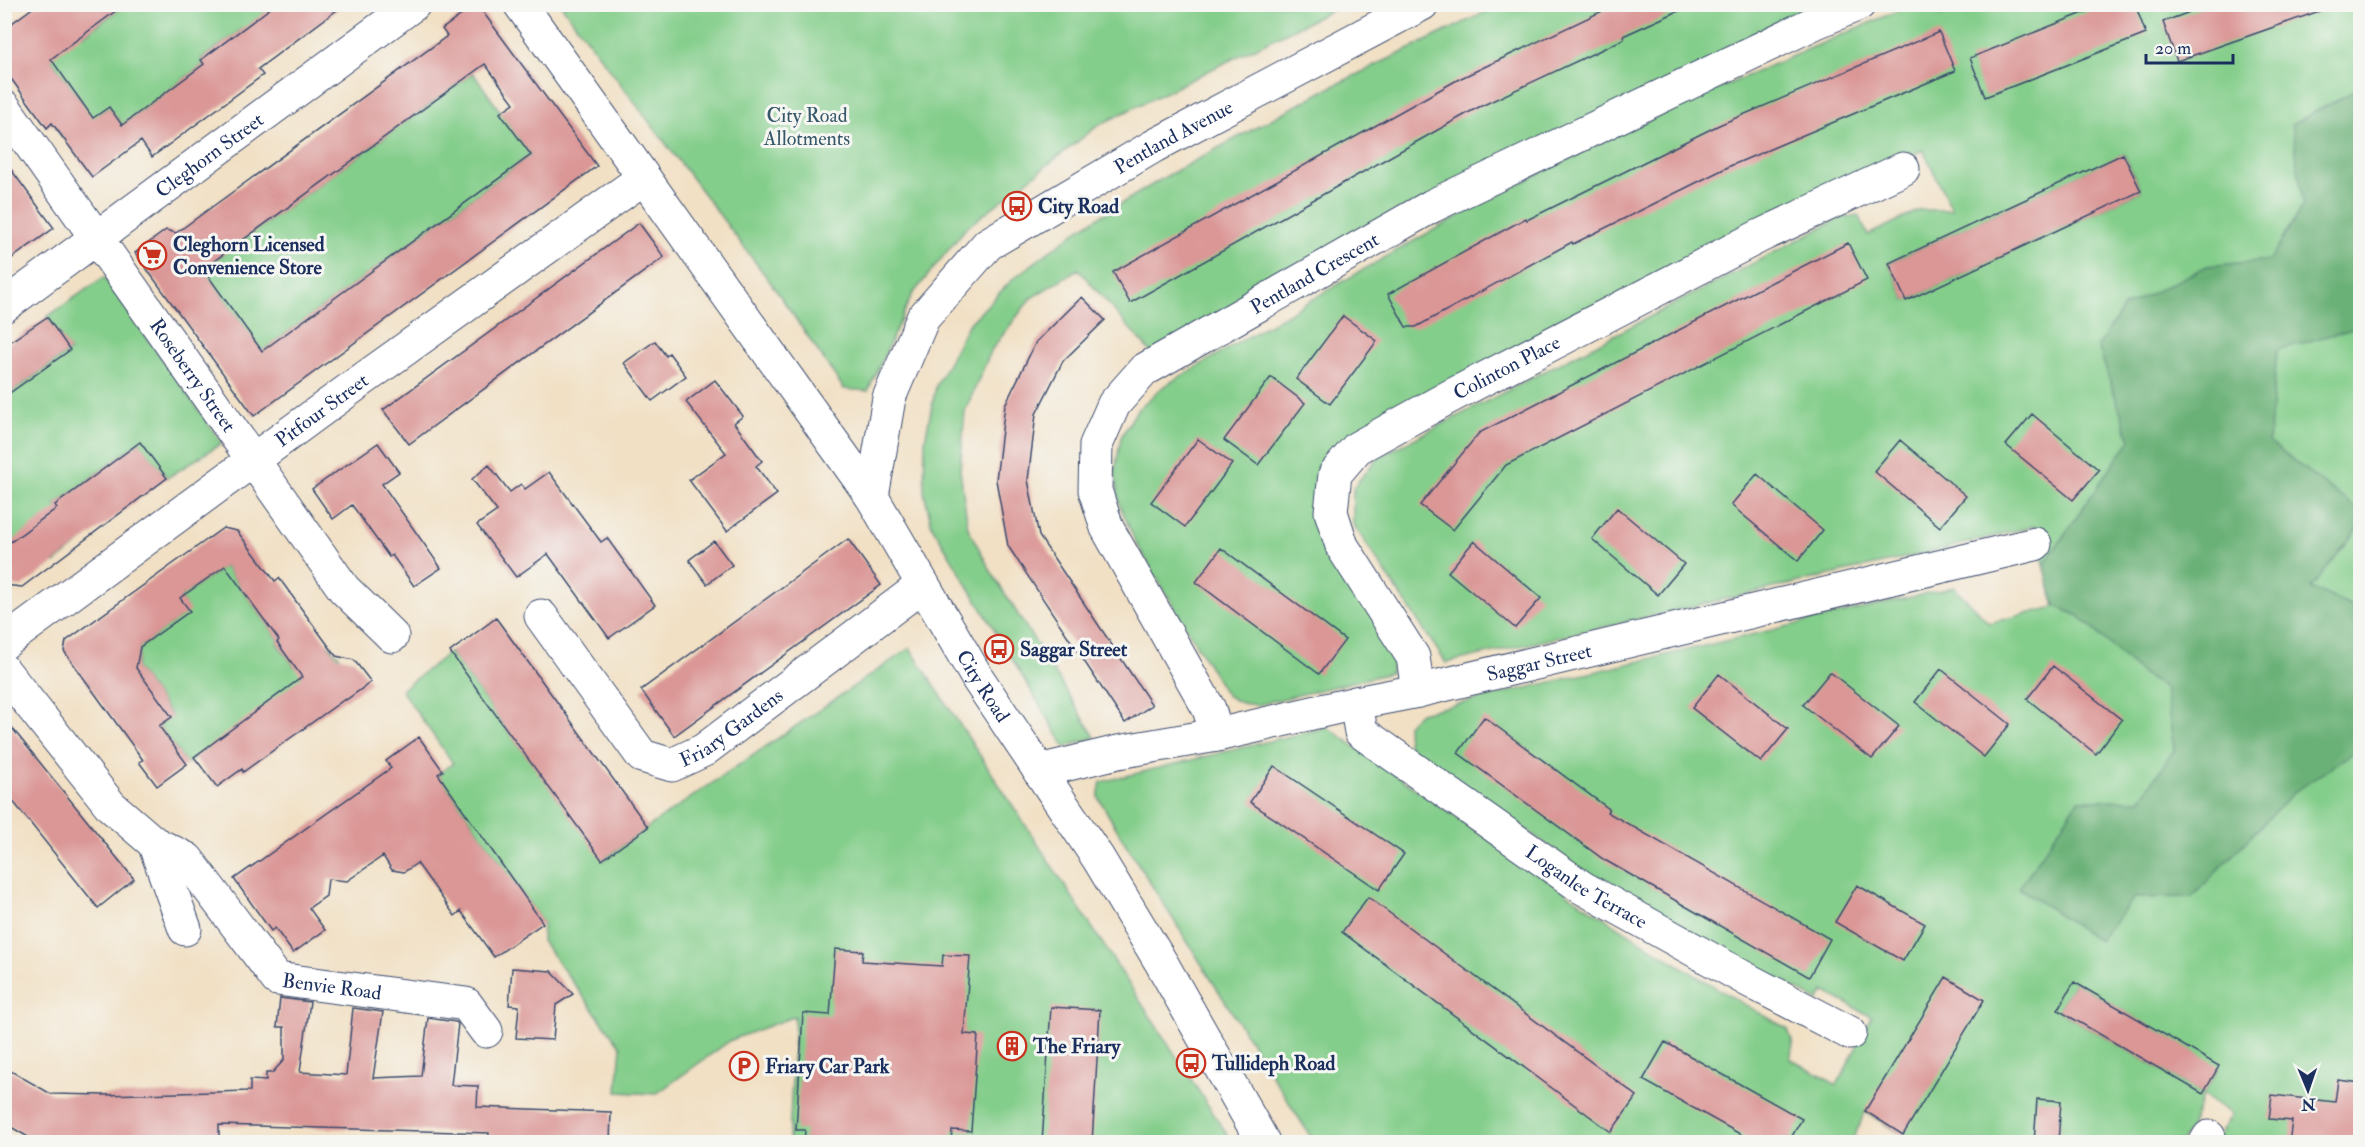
<svg xmlns="http://www.w3.org/2000/svg" width="2365" height="1147" font-family="'IM FELL Double Pica',serif">
	<rect width="100%" height="100%" fill="#f6f6f2"/>
	<filter id="ink" filterUnits="userSpaceOnUse"><feTurbulence type="fractalNoise" baseFrequency=".0167" numOctaves="2"/><feDisplacementMap in="SourceGraphic" scale="12" xChannelSelector="R" yChannelSelector="G"/><feConvolveMatrix kernelMatrix="1 2 1 2 8 2 1 2 1" color-interpolation-filters="sRGB"/></filter>
	<filter id="wash" filterUnits="userSpaceOnUse"><feTurbulence type="fractalNoise" baseFrequency=".008" numOctaves="4" result="noise"/><feDisplacementMap in="SourceGraphic" scale="24" xChannelSelector="R" yChannelSelector="G"/><feGaussianBlur stdDeviation="1.35" result="paint"/><feColorMatrix in="noise" values="0 0 0 0 0 0 0 0 0 0 0 0 0 0 0 0 0 1.4 0 .05"/><feComposite in="paint" operator="in"/></filter>
	<g filter="url(#wash)">
		<rect width="100%" height="100%" fill="#f1e0c4"/>
		<path fill="#84ce8b" stroke="#507e74" stroke-width="1.5" fill-rule="evenodd" d="M 1967,4 L 2360,5 L 2360,1142 L 2222,1142 L 2217,1139 L 2232,1114 L 2203,1095 L 2191,1126 L 2182,1142 L 1914,1142 L 1865,1112 L 1852,1142 L 1314,1142 L 1125,843 L 1098,797 L 1101,782 L 1327,727 C 1478,832 1626,940 1788,1029 L 1793,1044 L 1790,1059 L 1837,1085 L 1872,1017 L 1824,991 L 1818,1001 L 1590,875 L 1408,747 L 1407,725 L 1420,713 L 1954,587 L 1989,623 L 2055,607 L 2034,526 L 1944,549 L 1446,663 L 1353,524 L 1353,488 L 1377,458 L 1840,218 L 1858,215 L 1868,235 L 1920,210 L 1952,210 L 1923,150 L 1756,227 L 1326,475 L 1397,651 L 1390,673 L 1257,705 L 1241,703 L 1226,695 L 1134,539 L 1119,503 L 1115,471 L 1121,437 L 1137,410 L 1164,386 C 1283,317 1401,245 1523,182 C 1649,116 1781,61 1911,5 L 1936,5 L 1940,15 ZM 2124,154 L 2141,191 L 1906,301 L 1889,263 ZM 2074,982 L 2219,1067 L 2203,1094 L 2058,1010 Z
			M 125,5 L 276,5 L 201,59 L 204,64 L 126,122 L 141,141 L 136,144 L 109,107 L 64,140 L 52,123 L 82,102 L 46,52 L 70,35 L 83,36 Z
			M 561,5 L 1342,5 L 1099,125 L 966,228 L 912,295 L 868,391 L 844,389 L 771,283 Z
			M 1500,5 L 1838,5 L 1154,356 L 1078,269 L 1031,298 L 992,349 L 965,411 L 960,470 L 968,528 L 992,573 L 1095,737 L 1065,747 L 932,526 L 924,492 L 925,440 L 936,386 L 968,325 L 1014,278 L 1082,227 L 1165,177 L 1323,91 Z
			M 473,73 L 531,155 L 262,351 L 203,269 Z
			M 104,277 L 222,443 L 167,478 L 139,442 L 55,505 L 82,541 L 55,563 L 30,529 L 11,543 L 5,542 L 5,397 L 70,351 L 47,317 Z
			M 225,566 L 279,640 L 277,643 L 295,667 L 327,644 L 340,657 L 300,685 L 285,691 L 187,764 L 159,726 L 172,716 L 136,668 L 140,647 L 189,611 L 180,598 Z
			M 910,648 L 1232,1142 L 789,1142 L 795,1016 L 731,1040 L 656,1094 L 617,1092 L 621,1047 L 542,941 L 543,923 L 438,774 L 453,763 L 401,690 L 450,652 L 603,860 L 648,827 Z"/>
		<path fill="#6bb177" stroke="#43706a" stroke-width="1.5" d="M 2360,88 L 2360,327 L 2277,350 L 2269,442 L 2360,511 L 2360,526 L 2311,588 L 2360,609 L 2360,753 L 2357,750 L 2293,793 L 2192,897 L 2134,898 L 2099,941 L 2019,888 L 2079,800 L 2140,800 L 2174,750 L 2165,688 L 2142,674 L 2079,616 L 2055,606 L 2044,564 L 2130,440 L 2098,346 L 2124,307 L 2207,266 L 2270,260 L 2303,205 L 2292,124 Z"/>
		<g id="blocks">
			<path fill="#da9796" fill-rule="evenodd" d="M 38,4 L 125,4 L 51,59 L 93,118 L 109,107 L 122,125 L 204,64 L 201,60 L 276,4 L 345,4 L 258,69 L 263,75 L 152,157 L 141,141 L 92,177 L 52,123 L 47,128 L 4,69 L 4,29 Z
				M 477,4 L 597,166 L 254,416 L 135,253 L 166,230 L 176,233 L 216,204 L 447,36 L 442,29 ZM 485,64 L 514,103 L 500,113 L 531,155 L 262,351 L 203,269 Z
				M 1617,4 L 1694,4 L 1623,36 L 1624,39 L 1475,109 L 1130,303 L 1113,272 L 1459,79 Z
				M 2106,4 L 2135,4 L 2146,34 L 1985,97 L 1970,58 Z
				M 2211,4 L 2328,4 L 2328,8 L 2177,61 L 2163,22 Z
				M 1939,32 L 1955,71 L 1730,166 L 1573,244 L 1572,242 L 1416,327 L 1406,327 L 1388,294 L 1526,218 L 1527,220 L 1719,125 Z
				M 2123,154 L 2141,191 L 1906,301 L 1889,263 Z
				M 4,160 L 54,228 L 4,264 Z
				M 639,223 L 664,257 L 409,444 L 383,410 Z
				M 1848,243 L 1867,280 L 1506,465 L 1453,530 L 1420,505 L 1479,433 Z
				M 1082,297 L 1105,320 L 1063,361 L 1036,414 L 1028,480 L 1039,536 L 1152,705 L 1125,723 L 1008,546 L 996,480 L 1005,405 L 1036,342 Z
				M 1343,316 L 1377,341 L 1330,404 L 1296,379 Z
				M 47,317 L 70,350 L 4,397 L 4,346 Z
				M 655,341 L 666,356 L 669,353 L 686,376 L 652,401 L 624,363 Z
				M 1271,377 L 1305,403 L 1258,465 L 1224,440 Z
				M 715,380 L 743,416 L 734,423 L 762,461 L 756,466 L 777,494 L 727,531 L 689,480 L 726,453 L 686,402 Z
				M 2032,414 L 2099,470 L 2073,500 L 2006,445 Z
				M 1198,439 L 1232,464 L 1185,527 L 1151,502 Z
				M 1900,440 L 1966,496 L 1940,527 L 1874,471 Z
				M 140,442 L 167,478 L 22,587 L 4,585 L 4,547 L 57,508 L 55,505 Z
				M 378,443 L 399,472 L 382,484 L 441,568 L 414,586 L 392,555 L 389,557 L 352,505 L 333,519 L 312,489 Z
				M 489,465 L 510,492 L 521,484 L 525,489 L 549,472 L 601,542 L 607,538 L 655,605 L 609,638 L 548,554 L 516,577 L 477,525 L 497,511 L 472,479 Z
				M 1757,474 L 1823,530 L 1798,561 L 1731,505 Z
				M 1617,508 L 1684,564 L 1658,595 L 1592,539 Z
				M 223,528 L 237,531 L 275,581 L 279,578 L 336,656 L 354,660 L 371,682 L 346,700 L 345,699 L 243,772 L 242,769 L 217,787 L 194,757 L 302,677 L 277,642 L 279,640 L 225,566 L 180,598 L 190,611 L 140,647 L 136,668 L 172,717 L 159,726 L 187,764 L 157,786 L 139,762 L 143,760 L 64,651 L 66,641 Z
				M 848,539 L 881,585 L 674,736 L 641,690 Z
				M 714,541 L 732,565 L 707,584 L 689,560 Z
				M 1474,541 L 1541,598 L 1515,628 L 1448,572 Z
				M 1221,548 L 1345,640 L 1319,674 L 1196,582 Z
				M 496,618 L 648,827 L 602,860 L 450,652 Z
				M 2053,666 L 2122,720 L 2096,754 L 2027,699 Z
				M 1941,669 L 2010,724 L 1984,757 L 1915,702 Z
				M 1830,672 L 1899,726 L 1872,759 L 1803,705 Z
				M 1719,674 L 1788,729 L 1761,762 L 1692,708 Z
				M 1484,717 L 1609,809 L 1607,812 L 1830,939 L 1809,977 L 1603,859 L 1458,753 Z
				M 4,718 L 134,879 L 98,908 L 4,790 Z
				M 419,737 L 443,771 L 438,774 L 543,923 L 494,957 L 461,911 L 455,916 L 417,863 L 404,872 L 392,870 L 383,856 L 347,881 L 328,879 L 326,896 L 309,908 L 325,930 L 293,953 L 275,928 L 271,931 L 234,879 L 391,768 L 386,761 Z
				M 1274,766 L 1404,854 L 1379,890 L 1250,802 Z
				M 1857,885 L 1925,924 L 1903,961 L 1835,922 Z
				M 1368,897 L 1637,1096 L 1611,1132 L 1342,932 Z
				M 835,949 L 863,951 L 862,961 L 942,966 L 943,955 L 970,956 L 964,1034 L 978,1035 L 971,1131 L 952,1130 L 951,1141 L 935,1140 L 934,1143 L 804,1143 L 805,1130 L 796,1130 L 803,1013 L 830,1015 Z
				M 512,968 L 551,971 L 573,994 L 556,1005 L 553,1040 L 516,1038 L 519,1006 L 509,1005 Z
				M 1946,977 L 1984,1000 L 1903,1135 L 1865,1111 Z
				M 2074,982 L 2219,1066 L 2203,1094 L 2058,1010 Z
				M 280,998 L 310,1002 L 300,1072 L 346,1075 L 353,1008 L 383,1012 L 373,1078 L 421,1076 L 428,1018 L 456,1022 L 458,1024 L 451,1085 L 478,1086 L 477,1107 L 611,1112 L 610,1143 L 489,1143 L 489,1133 L 219,1125 L 219,1140 L 109,1143 L 35,1141 L 4,1123 L 4,1067 L 51,1094 L 104,1095 L 250,1091 L 250,1080 L 266,1081 L 266,1073 L 272,1073 L 284,1060 L 284,1027 L 277,1027 Z
				M 1051,1007 L 1100,1010 L 1092,1143 L 1042,1143 Z
				M 1665,1042 L 1802,1119 L 1788,1143 L 1756,1143 L 1643,1080 Z
				M 2338,1080 L 2361,1083 L 2356,1143 L 2289,1143 L 2292,1121 L 2269,1119 L 2272,1095 L 2335,1102 Z
				M 2037,1099 L 2061,1101 L 2058,1143 L 2034,1143 Z"/>
		</g>
	</g>
	<g filter="url(#ink)">
		<use href="#blocks" fill-opacity="0" stroke="#3b4a6d" stroke-width="1.5"/>
		<g fill="none" stroke-linecap="round" stroke-linejoin="round">
			<g stroke="#3b4a6d" stroke-width="35">
				<g id="minor">
					<path id="s1" d="M 520,4 L 872,497 L 978,679 L 1098,858 L 1162,964 L 1263,1142"/>
					<path id="s2" d="M 4,107 L 344,589 L 392,636"/>
					<path id="s3" d="M 4,306 L 414,4"/>
					<path id="s4" d="M 872,497 L 889,398 L 923,318 L 988,244 L 1154,146 L 1422,4"/>
					<path id="s5" d="M 541,616 L 642,756 L 672,765 L 704,750 L 923,585"/>
					<path id="s6" d="M 4,643 L 358,383 L 642,179"/>
					<path id="s7" d="M 4,671 L 111,806 L 154,843 L 187,859 L 277,979 L 466,1004 L 486,1031"/>
					<path id="s8" d="M 1418,691 L 1413,657 L 1342,546 L 1331,512 L 1335,474 L 1357,448 L 1449,397 L 1760,236 L 1903,169"/>
					<path id="s9" d="M 1356,703 L 1361,732 L 1583,888 L 1748,980 L 1850,1033"/>
					<path id="s10" d="M 1217,735 L 1209,709 L 1107,528 L 1095,490 L 1096,445 L 1114,404 L 1144,370 L 1432,206 L 1814,23 L 1859,4"/>
					<path id="s11" d="M 1039,771 L 1118,752 L 1217,735 L 1356,703 L 1418,691 L 2035,544"/>
					<path d="M 154,843 L 185,929"/>
					<path d="M 2206,1142 L 2209,1137"/>
				</g>
			</g>
			<use href="#minor" stroke="#fff" stroke-width="33"/>
		</g>
	</g>
	<defs>
		<g id="bus-ring" transform="scale(1.5)"><circle r="9.5" fill="#f6f6f2" stroke="#c8321e" stroke-width="1.5"/><path d="M-5-6H5V4H4V6H2V4H-2V6H-4V4H-5ZM-3.5-4V0h7V-4ZM-3.5 1.2v1.5H-2V1.2ZM2 1.2v1.5H3.5V1.2Z" fill="#c8321e"/></g>
		<g id="supermarket-ring" transform="scale(1.5)"><circle r="9.5" fill="#f6f6f2" stroke="#c8321e" stroke-width="1.5"/><path d="M-6-5.5h2.5l.6 2H6L4.5 2H-2.5L-4.4-4H-6ZM-1.5 3.2a1.3 1.3 0 1 0 .1 0ZM3 3.2a1.3 1.3 0 1 0 .1 0Z" fill="#c8321e"/></g>
		<g id="building-ring" transform="scale(1.5)"><circle r="9.5" fill="#f6f6f2" stroke="#c8321e" stroke-width="1.5"/><path d="M-4-6H4V6H1V3H-1V6H-4ZM-2.5-4.3h1.7v1.8h-1.7ZM.8-4.3h1.7v1.8H.8ZM-2.5-1h1.7V.8h-1.7ZM.8-1h1.7V.8H.8Z" fill="#c8321e"/></g>
		<g id="parking-ring" transform="scale(1.5)"><circle r="9.5" fill="#f6f6f2" stroke="#c8321e" stroke-width="1.5"/><path d="M-3.5-5.5H1a3.5 3.5 0 0 1 0 7H-1V5.5H-3.5ZM-1-3.4V-.6H.8a1.4 1.4 0 0 0 0-2.8Z" fill="#c8321e"/></g>
	</defs>
	<g fill-rule="evenodd">
		<use href="#bus-ring" x="1017" y="206"/>
		<use href="#supermarket-ring" x="152" y="255"/>
		<use href="#bus-ring" x="999" y="649"/>
		<use href="#building-ring" x="1012" y="1046"/>
		<use href="#bus-ring" x="1191" y="1063"/>
		<use href="#parking-ring" x="744" y="1066"/>
	</g>
	<g text-anchor="middle" stroke-width="6" stroke-linejoin="round" paint-order="stroke">
		<g font-size="20" fill="#355769" stroke="#f6f6f2">
			<text x="807" y="122">City Road<tspan x="807" dy="23">Allotments</tspan></text>
		</g>
		<g font-size="20" fill="#1b2f5e" stroke="#f6f6f2">
			<text dy="7" stroke="none"><textPath href="#s4" startOffset="500">Pentland Avenue</textPath></text>
			<text dy="7" stroke="none"><textPath href="#s3" startOffset="255">Cleghorn Street</textPath></text>
			<text dy="7" stroke="none"><textPath href="#s10" startOffset="606">Pentland Crescent</textPath></text>
			<text dy="7" stroke="none"><textPath href="#s8" startOffset="444">Colinton Place</textPath></text>
			<text dy="7" stroke="none"><textPath href="#s2" startOffset="328">Roseberry Street</textPath></text>
			<text dy="7" stroke="none"><textPath href="#s6" startOffset="394">Pitfour Street</textPath></text>
			<text dy="7" stroke="none"><textPath href="#s11" startOffset="512">Saggar Street</textPath></text>
			<text dy="7" stroke="none"><textPath href="#s1" startOffset="825">City Road</textPath></text>
			<text dy="7" stroke="none"><textPath href="#s5" startOffset="274">Friary Gardens</textPath></text>
			<text dy="7" stroke="none"><textPath href="#s9" startOffset="303">Loganlee Terrace</textPath></text>
			<text dy="7" stroke="none"><textPath href="#s7" startOffset="471">Benvie Road</textPath></text>
		</g>
		<g font-size="20" font-weight="bold" fill="#1b2f5e" stroke="#f6f6f2" text-anchor="start">
			<text x="1038" y="213">City Road</text>
			<text x="173" y="251">Cleghorn Licensed<tspan x="173" dy="23">Convenience Store</tspan></text>
			<text x="1020" y="656">Saggar Street</text>
			<text x="1033" y="1053">The Friary</text>
			<text x="1212" y="1070">Tullideph Road</text>
			<text x="765" y="1073">Friary Car Park</text>
		</g>
	</g>
	<rect width="2365" height="1147" fill="none" stroke="#f6f6f2" stroke-width="24"/>
	<g transform="translate(2308 1090) rotate(178)" stroke="#f6f6f2" stroke-width="4.5" paint-order="stroke">
	<path d="M0-4.5L10 22L0 15L-10 22Z" fill="#1b2f5e"/>
	<text y="-9" font-size="16" font-weight="bold" text-anchor="middle" fill="#1b2f5e">N</text>
	</g>
	<path d="M2146 54v9h87v-9" fill="none" stroke="#1b2f5e" stroke-width="3"/>
	<text x="2155" y="54" font-size="18" fill="#1b2f5e" stroke="#f6f6f2" stroke-width="4.5" paint-order="stroke">20 m</text>
</svg>
